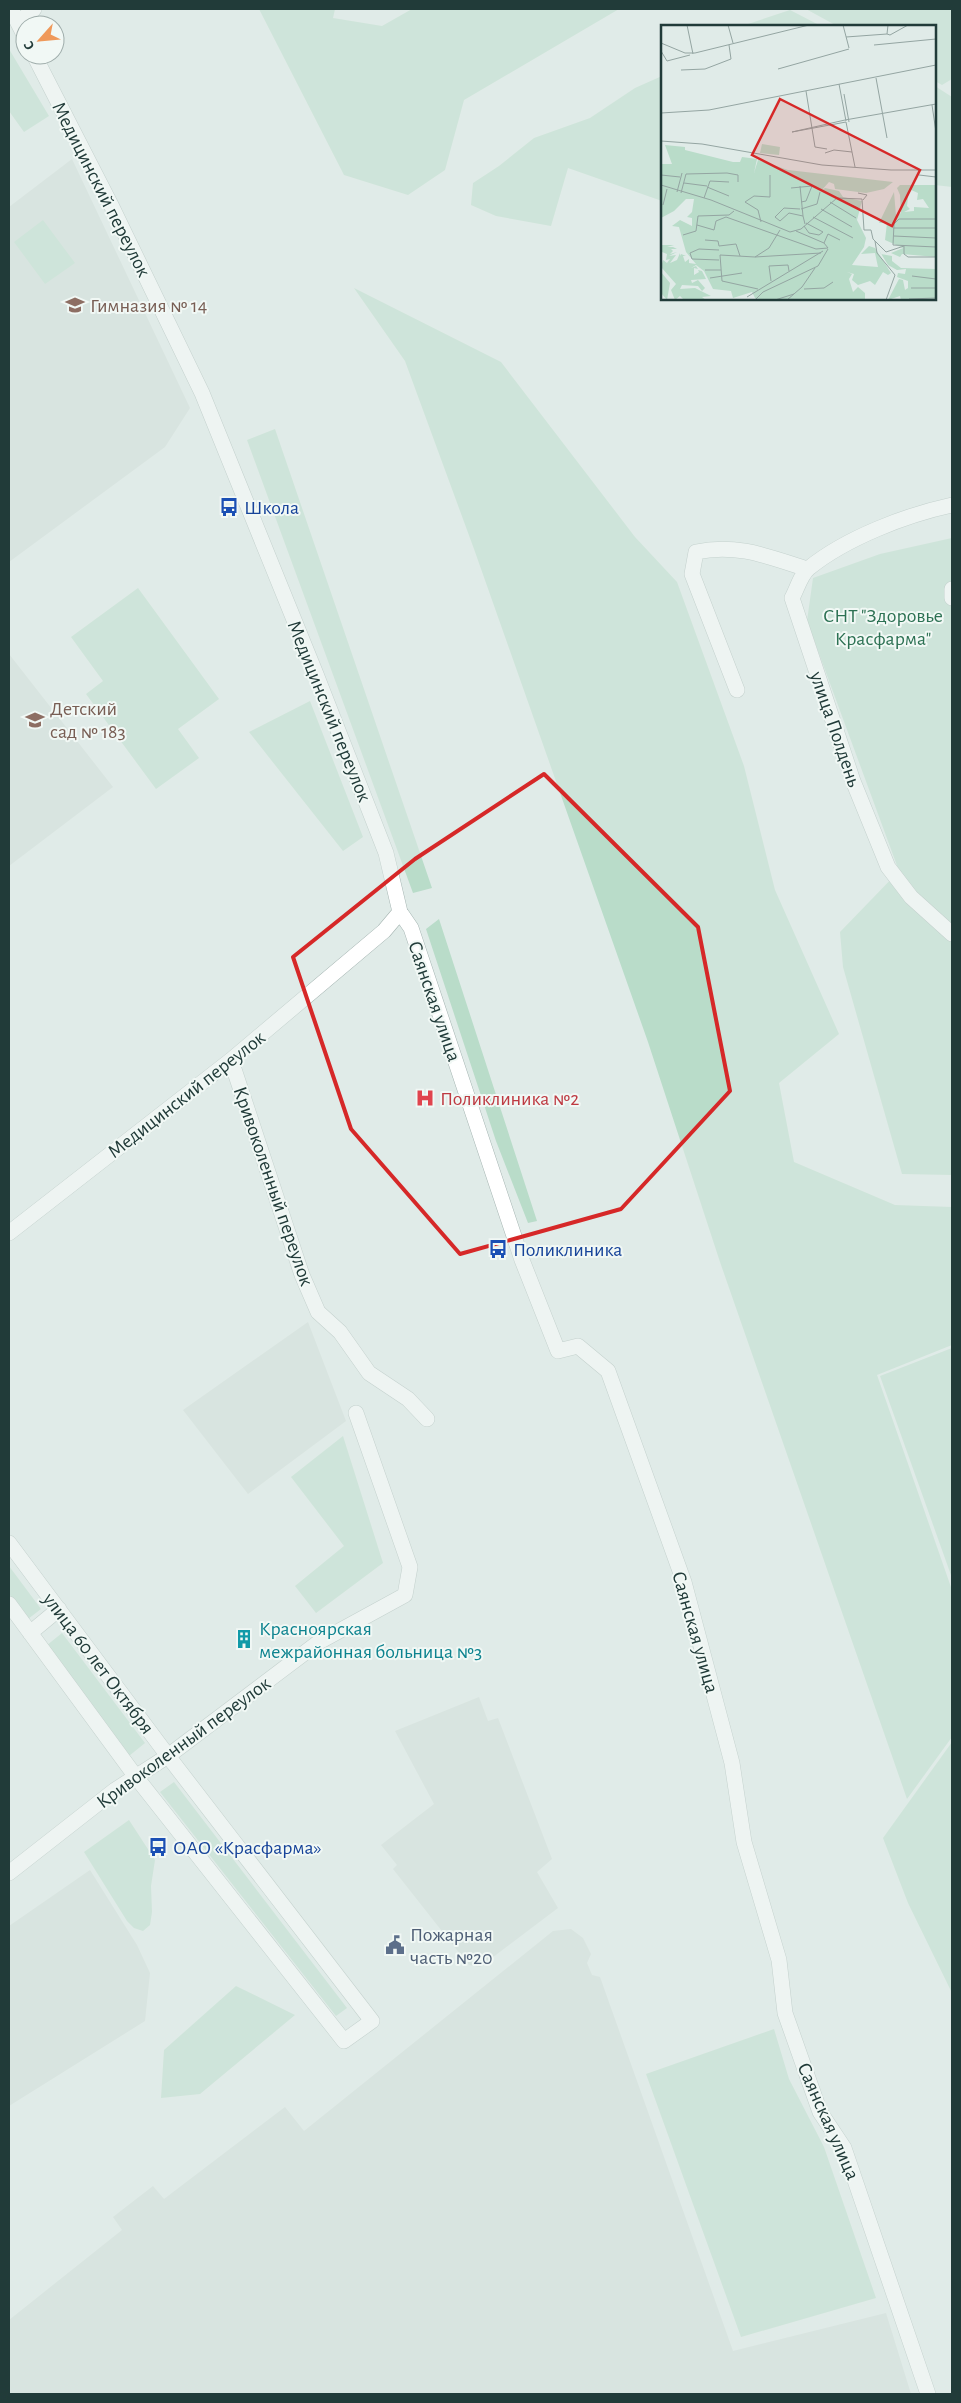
<svg xmlns="http://www.w3.org/2000/svg" width="961" height="2403" font-family="'Alegreya Sans',sans-serif">
	<rect width="100%" height="100%" fill="#e0ebe8"/>
	<path fill="#cfdbd7" d="M 72,159 L 190,408 L 165,447 L 9,562 L 9,207 Z
		M 9,654 L 113,787 L 9,866 Z
		M 308,1322 L 346,1421 L 248,1494 L 183,1410 Z
		M 479,1697 L 488,1721 L 498,1718 L 552,1859 L 537,1872 L 558,1908 L 480,1967 L 469,1965 L 445,1935 L 393,1869 L 397,1865 L 381,1845 L 434,1804 L 395,1731 Z
		M 90,1870 L 137,1945 L 150,1973 L 145,2021 L 9,2106 L 9,1926 Z
		M 571,1929 L 583,1938 L 591,1954 L 587,1963 L 592,1975 L 600,1977 L 733,2351 L 886,2313 L 911,2394 L 9,2394 L 9,2320 L 122,2230 L 113,2217 L 153,2186 L 164,2199 L 285,2107 L 304,2131 L 553,1931 Z"/>
	<path fill="#b9dcc9" d="M 259,9 L 335,9 L 333,18 L 382,26 L 412,9 L 619,9 L 464,100 L 445,170 L 408,195 L 344,175 Z
		M 806,9 L 952,9 L 952,79 L 942,85 L 935,81 L 935,26 L 837,26 Z
		M 790,10 L 821,26 L 742,26 Z
		M 9,49 L 49,116 L 24,132 L 9,111 Z
		M 662,76 L 662,201 L 568,168 L 551,226 L 496,216 L 471,205 L 473,183 L 499,166 L 534,138 L 590,118 L 635,88 Z
		M 935,86 L 952,97 L 952,187 L 935,185 Z
		M 43,220 L 75,263 L 45,284 L 14,242 Z
		M 354,288 L 501,362 L 635,537 L 677,582 L 744,766 L 775,890 L 839,1034 L 779,1083 L 794,1162 L 895,1205 L 952,1207 L 952,1345 L 877,1375 L 952,1590 L 952,1737 L 907,1799 L 720,1262 L 648,1042 L 474,549 L 405,361 Z
		M 275,429 L 432,888 L 413,893 L 247,440 Z
		M 952,538 L 952,1175 L 902,1174 L 843,967 L 840,932 L 899,871 L 807,621 L 813,578 L 880,554 Z
		M 138,588 L 219,699 L 178,729 L 199,758 L 156,789 L 86,694 L 103,681 L 71,637 Z
		M 310,701 L 363,837 L 343,851 L 249,732 Z
		M 439,919 L 537,1221 L 528,1223 L 496,1141 L 426,929 Z
		M 952,1348 L 952,1578 L 880,1376 Z
		M 343,1436 L 383,1563 L 316,1613 L 295,1586 L 344,1546 L 291,1477 Z
		M 9,1566 L 41,1609 L 28,1619 L 9,1594 Z
		M 62,1633 L 145,1743 L 129,1756 L 46,1646 Z
		M 952,1742 L 952,1993 L 908,1903 L 883,1838 Z
		M 174,1782 L 347,2008 L 336,2016 L 160,1792 Z
		M 129,1820 L 155,1860 L 151,1886 L 152,1912 L 150,1925 L 143,1931 L 134,1928 L 127,1921 L 84,1852 Z
		M 236,1986 L 295,2015 L 200,2094 L 161,2098 L 164,2050 Z
		M 774,2029 L 789,2079 L 824,2147 L 876,2298 L 741,2337 L 646,2074 Z"/>
	<g fill="none" stroke-linecap="round" stroke-linejoin="round">
		<g stroke="#a3b3b0" stroke-width="16">
			<path id="minor" d="M 11,9 L 25,37
				M 18,23 L 34,9
				M 34,55 L 112,207 L 202,393 L 316,674 L 386,853 L 400,912 L 411,928 L 522,1260 L 558,1351 L 578,1346 L 608,1371 L 684,1582 L 732,1763 L 744,1842 L 779,1960 L 785,2013 L 820,2112 L 844,2148 L 928,2394
				M 952,505 C 906,515 846,538 809,568 C 801,574 797,589 792,598 L 853,781 L 888,867 L 911,897 L 952,934
				M 952,589 L 952,598
				M 737,690 L 692,574 L 696,552 C 737,543 769,557 807,569
				M 231,1060 L 302,1275 L 318,1312 L 340,1332 L 369,1373 L 408,1399 L 427,1419
				M 9,1233 L 231,1060 L 384,931 L 400,912
				M 9,1543 L 168,1756 L 372,2021 L 344,2041 L 136,1777 L 9,1604
				M 30,1633 L 59,1609
				M 9,1873 L 115,1790 L 168,1756 L 319,1642 L 405,1595 L 410,1567 L 356,1413"/>
		</g>
		<use href="#minor" stroke="#fff" stroke-width="15"/>
	</g>
	<path d="M0 0H961V2403H0ZM 544,774 L 698,927 L 730,1091 L 621,1209 L 460,1254 L 351,1129 L 293,957 L 415,859 Z" fill="#e0ebe8" fill-opacity=".55" fill-rule="evenodd"/>
	<path fill="none" stroke="#d62828" stroke-width="4" stroke-linejoin="round" d="M 544,774 L 698,927 L 730,1091 L 621,1209 L 460,1254 L 351,1129 L 293,957 L 415,859 Z"/>
	<defs>
		<g id="school-bare" transform="scale(1.5)"><path d="M0-5L7-2L0 1L-7-2ZM-4 1L0 2.5L4 1V4Q0 6-4 4Z" fill="#8d6e63" stroke="#f1f8f5" stroke-width="2.5" paint-order="stroke"/></g>
		<g id="bus-bare" transform="scale(1.5)"><path d="M-5-6H5V4H4V6H2V4H-2V6H-4V4H-5ZM-3.5-4V0h7V-4ZM-3.5 1.2v1.5H-2V1.2ZM2 1.2v1.5H3.5V1.2Z" fill="#1a4fb4" stroke="#f1f8f5" stroke-width="2.5" paint-order="stroke"/></g>
		<g id="hospital-bare" transform="scale(1.5)"><path d="M-5-5h3v3.5h4V-5h3V5h-3V1.5h-4V5h-3Z" fill="#e0444e" stroke="#f1f8f5" stroke-width="2.5" paint-order="stroke"/></g>
		<g id="building-bare" transform="scale(1.5)"><path d="M-4-6H4V6H1V3H-1V6H-4ZM-2.5-4.3h1.7v1.8h-1.7ZM.8-4.3h1.7v1.8H.8ZM-2.5-1h1.7V.8h-1.7ZM.8-1h1.7V.8H.8Z" fill="#0f9aa8" stroke="#f1f8f5" stroke-width="2.5" paint-order="stroke"/></g>
		<g id="civic-bare" transform="scale(1.5)"><path d="M-.6-6.5H3V-4.5H.6V-3L4-1V1h2V6H-6V1h2V-1L-.6-3ZM-1.2 2.5V6h2.4V2.5Z" fill="#5c6f8a" stroke="#f1f8f5" stroke-width="2.5" paint-order="stroke"/></g>
	</defs>
	<g fill-rule="evenodd">
		<use href="#school-bare" x="75" y="305"/>
		<use href="#bus-bare" x="229" y="507"/>
		<use href="#school-bare" x="35" y="720"/>
		<use href="#hospital-bare" x="425" y="1098"/>
		<use href="#bus-bare" x="498" y="1249"/>
		<use href="#building-bare" x="244" y="1639"/>
		<use href="#bus-bare" x="158" y="1847"/>
		<use href="#civic-bare" x="395" y="1945"/>
	</g>
	<g text-anchor="middle" stroke-width="4" stroke-linejoin="round" paint-order="stroke">
		<g font-size="20" fill="#213b39" stroke="#f1f8f5">
			<text transform="translate(102 189) rotate(63)" y="7">Медицинский переулок</text>
			<text transform="translate(330 711) rotate(68)" y="7">Медицинский переулок</text>
			<text transform="translate(836 729) rotate(71)" y="7">улица Полдень</text>
			<text transform="translate(435 1001) rotate(71)" y="7">Саянская улица</text>
			<text transform="translate(186 1094) rotate(-38)" y="7">Медицинский переулок</text>
			<text transform="translate(274 1186) rotate(71)" y="7">Кривоколенный переулок</text>
			<text transform="translate(696 1632) rotate(74)" y="7">Саянская улица</text>
			<text transform="translate(99 1663) rotate(53)" y="7">улица 60 лет Октября</text>
			<text transform="translate(183 1742) rotate(-36)" y="7">Кривоколенный переулок</text>
			<text transform="translate(829 2121) rotate(66)" y="7">Саянская улица</text>
		</g>
		<g font-size="20" fill="#785e54" stroke="#f1f8f5" text-anchor="start">
			<text x="90" y="312">Гимназия № 14</text>
			<text x="50" y="715">Детский<tspan x="50" dy="23">сад № 183</tspan></text>
		</g>
		<g font-size="20" fill="#164399" stroke="#f1f8f5" text-anchor="start">
			<text x="244" y="514">Школа</text>
			<text x="513" y="1256">Поликлиника</text>
			<text x="173" y="1854">ОАО «Красфарма»</text>
		</g>
		<g font-size="20" fill="#2c7153" stroke="#f1f8f5">
			<text x="883" y="622">СНТ "Здоровье<tspan x="883" dy="23">Красфарма"</tspan></text>
		</g>
		<g font-size="20" fill="#be3a42" stroke="#f1f8f5" text-anchor="start">
			<text x="440" y="1105">Поликлиника №2</text>
		</g>
		<g font-size="20" fill="#0d838f" stroke="#f1f8f5" text-anchor="start">
			<text x="259" y="1635">Красноярская<tspan x="259" dy="23">межрайонная больница №3</tspan></text>
		</g>
		<g font-size="20" fill="#4e5e75" stroke="#f1f8f5" text-anchor="start">
			<text x="410" y="1941">Пожарная<tspan x="410" dy="23">часть №20</tspan></text>
		</g>
	</g>
	<g transform="translate(661 25)">
		<rect width="275" height="275" fill="#e0ebe8"/>
		<path d="M 101,119 L 119,122 L 118,130 L 99,128 ZM 4,120 L 24,122 L 24,125 L 72,137 L 79,137 L 81,132 L 96,134 L 93,148 L 97,135 L 127,145 L 232,157 L 223,164 L 205,168 L 174,164 L 173,159 L 168,157 L 160,166 L 164,163 L 178,166 L 182,172 L 201,176 L 196,195 L 205,213 L 203,222 L 191,240 L 217,242 L 214,228 L 200,229 L 208,221 L 214,223 L 230,248 L 227,250 L 222,247 L 214,260 L 209,256 L 197,260 L 191,255 L 193,249 L 186,247 L 191,249 L 188,254 L 192,267 L 197,262 L 204,268 L 204,275 L 95,275 L 91,267 L 72,273 L 70,266 L 52,264 L 43,246 L 35,240 L 30,243 L 35,241 L 37,244 L 33,243 L 33,250 L 38,247 L 40,251 L 37,245 L 41,246 L 45,254 L 30,255 L 31,258 L 37,255 L 44,263 L 41,266 L 37,261 L 21,260 L 19,264 L 34,263 L 50,271 L 41,272 L 45,275 L 23,275 L 19,271 L 14,275 L 10,265 L 15,259 L 0,242 L 2,235 L 6,238 L 9,234 L 5,235 L 6,229 L 1,227 L 0,220 L 13,220 L 6,222 L 12,222 L 16,224 L 10,224 L 12,226 L 9,229 L 16,227 L 8,231 L 15,230 L 9,238 L 16,235 L 19,228 L 19,231 L 20,229 L 25,231 L 22,231 L 24,237 L 28,234 L 28,238 L 35,239 L 25,227 L 18,202 L 11,201 L 19,195 L 31,201 L 31,193 L 26,192 L 31,187 L 33,174 L 25,174 L 13,186 L 0,193 L 0,139 L 11,139 ZM 239,160 L 275,160 L 275,232 L 241,229 L 239,232 L 230,228 L 242,223 L 224,215 L 226,198 L 218,198 L 233,167 L 235,191 L 240,188 L 239,170 L 236,163 ZM 248,164 L 257,168 L 256,175 L 262,174 L 268,183 L 253,182 L 253,186 L 243,187 L 249,184 L 246,181 ZM 216,222 L 220,229 L 231,231 L 231,236 L 240,243 L 275,244 L 275,275 L 240,275 L 239,271 L 227,275 L 238,254 L 242,255 L 244,265 L 247,263 L 247,256 L 236,252 L 237,248 L 244,249 L 245,244 L 236,245 L 227,240 ZM 0,247 L 9,258 L 6,275 L 0,268 Z" fill="#b9dcc9" fill-rule="evenodd"/>
		<path fill="none" stroke="#94a5a2" stroke-width="1" d="M 26,0 L 32,29M 67,0 L 72,18M 182,0 L 188,23M 227,0 L 226,9 L 229,10 L 247,0M 185,12 L 226,9M 0,18 L 24,28 L 34,28 L 148,0M 213,20 L 275,14M 0,26 L 6,36 L 29,30M 117,44 L 188,24M 20,45 L 44,44 L 70,34 L 68,20M 215,53 L 226,113M 178,59 L 185,96M 145,66 L 154,122 L 166,124M 183,69 L 188,97M 271,80 L 275,107M 0,88 L 48,85 L 275,40M 184,95 L 131,107 L 185,97 L 194,142M 184,95 L 275,79M 0,116 L 41,119 L 161,140 L 230,145 L 275,145M 164,128 L 173,125 L 191,127M 0,150 L 19,152M 258,150 L 275,152M 23,158 L 46,161M 0,160 L 50,175 L 129,207 L 140,204 L 176,173 L 201,174 L 203,205 L 210,205 L 212,214 L 225,227 L 243,221M 139,161 L 142,191M 46,162 L 68,171M 130,163 L 151,161 L 145,176 L 140,177M 16,167 L 21,148M 20,168 L 25,149 L 66,148 L 77,150 L 77,157M 197,168 L 206,170 L 202,175M 43,173 L 49,156 L 68,157M 177,174 L 197,183M 169,177 L 195,193M 2,180 L 6,164M 140,184 L 156,179 L 159,167M 160,184 L 191,202M 65,192 L 155,224 L 167,223M 114,192 L 119,196 L 128,188 L 142,191 L 144,199M 114,192 L 123,183 L 139,184M 152,192 L 192,213M 275,194 L 238,194 L 233,199 L 232,220 L 275,222M 100,197 L 97,185 L 84,177 L 93,171 L 109,172 L 109,150M 145,198 L 162,207M 36,200 L 53,205 L 55,196 L 65,192M 143,201 L 148,208 L 158,210 L 162,207M 232,203 L 275,203M 135,206 L 163,218 L 167,223M 22,210 L 35,206 L 37,191 L 68,190 L 73,186M 233,211 L 275,213M 44,215 L 57,216 L 58,221 L 75,219 L 79,231M 214,216 L 216,228 L 234,250 L 225,275M 163,218 L 167,209 L 179,215M 243,221 L 243,229 L 247,232 L 275,232M 94,232 L 160,228M 58,235 L 31,234 L 29,228 L 38,224 L 58,225M 44,245 L 60,245M 251,251 L 275,254M 49,253 L 81,248M 110,256 L 108,241 L 127,240 L 128,246M 250,263 L 274,263M 97,264 L 61,256 L 59,230 L 94,232 L 108,223 L 119,205M 143,264 L 163,263 L 172,257M 86,272 L 162,226M 248,274 L 275,273 L 275,260M 94,275 L 102,267 L 157,241 L 167,224M 114,275 L 133,269M 126,275 L 141,262 L 154,243"/>
		<path fill="#d62828" fill-opacity="0.15" stroke="#d62828" stroke-width="2.5" d="M 119,74 L 259,145 L 231,201 L 91,130 Z"/>
		<rect width="275" height="275" fill="none" stroke="#213b39" stroke-width="2.5"/>
	</g>
	<rect width="961" height="2403" fill="none" stroke="#213b39" stroke-width="20"/>
	<g transform="translate(40 40) rotate(243)"><circle r="24" fill="#f1f8f5" stroke="#9eacaa"/>
	<path d="M0-4L9 19L0 12L-9 19Z" fill="#ef995a"/>
	<text y="-8" font-size="14" font-weight="bold" text-anchor="middle" fill="#213b39">С</text>
	</g>
</svg>
